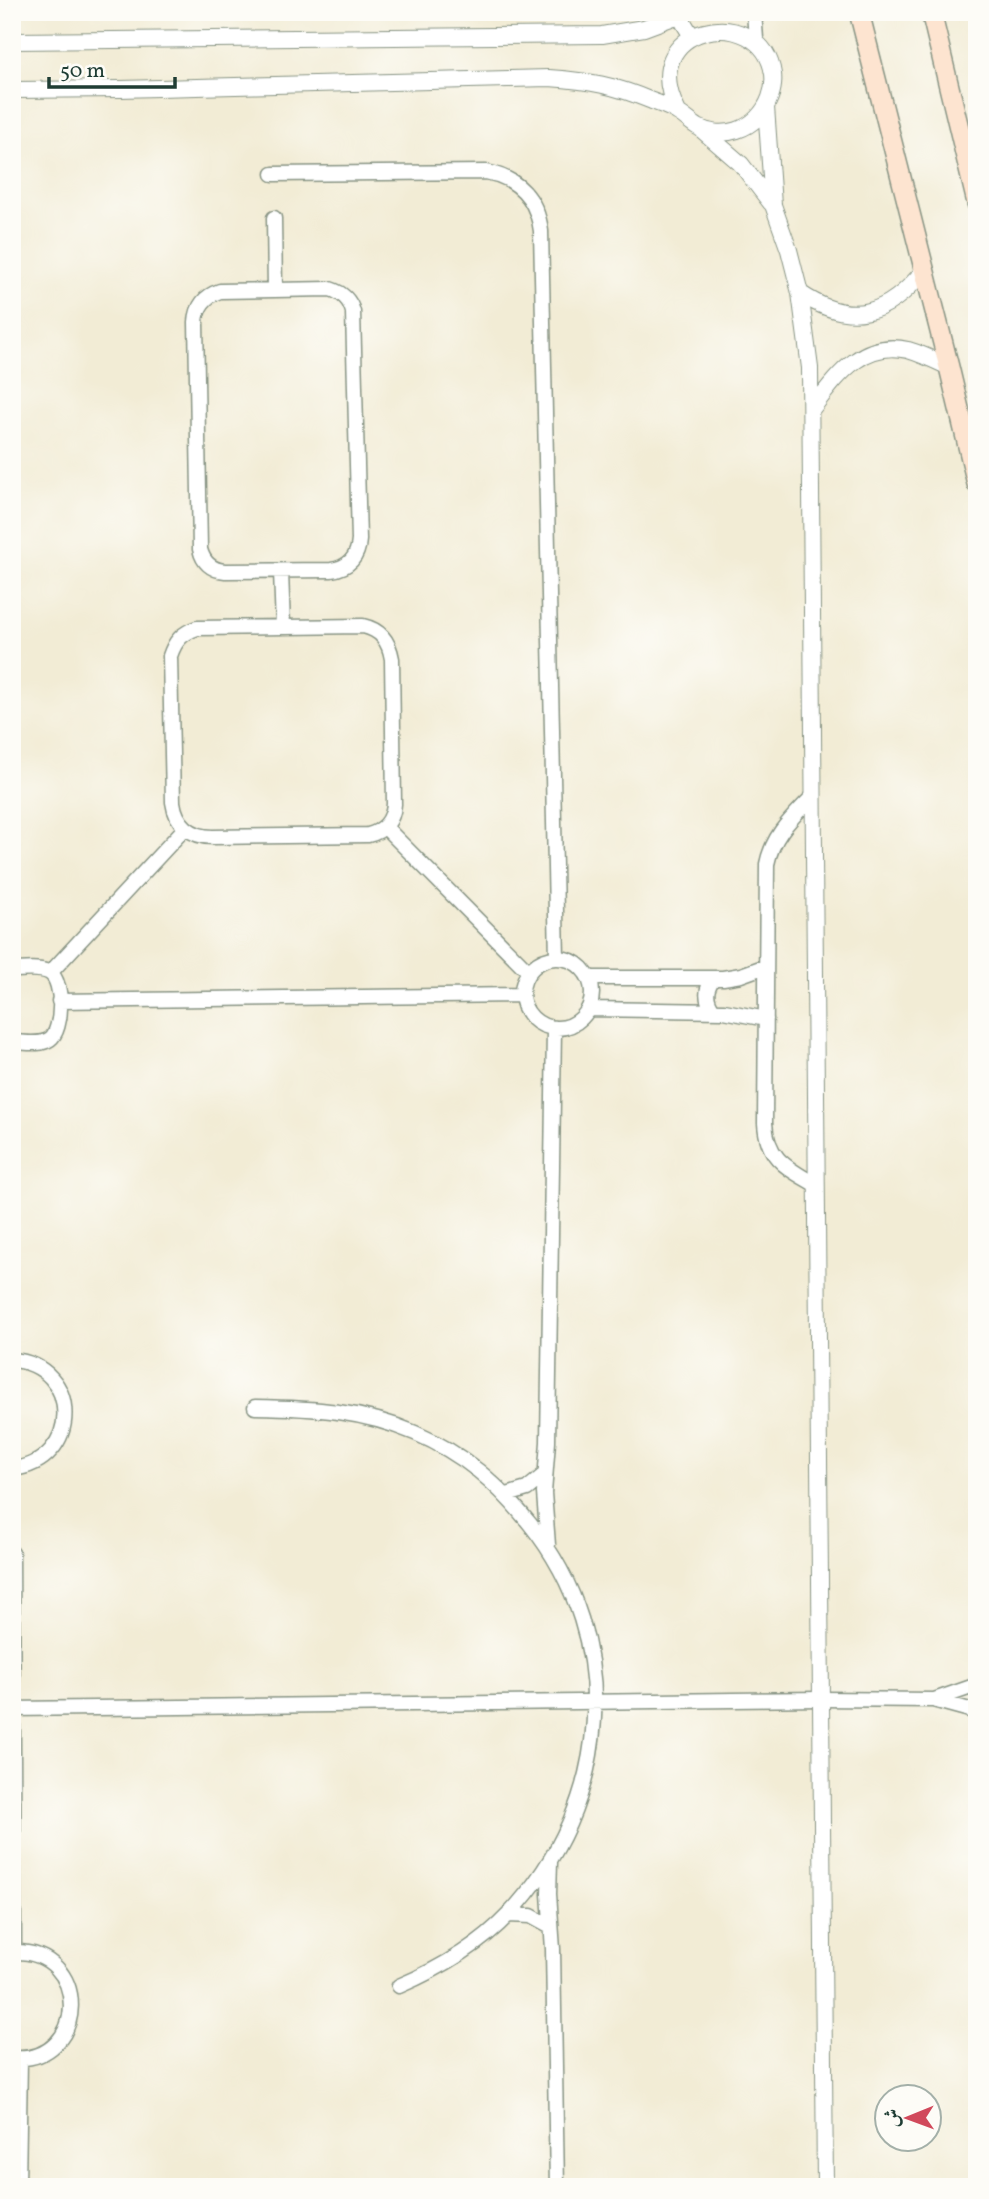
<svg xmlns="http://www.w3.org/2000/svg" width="989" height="2199" font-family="Vollkorn,Amiri,serif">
	<rect width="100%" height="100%" fill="#fdfcf7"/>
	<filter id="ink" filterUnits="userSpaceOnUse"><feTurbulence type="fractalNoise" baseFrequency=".0143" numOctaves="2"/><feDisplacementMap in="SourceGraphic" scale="14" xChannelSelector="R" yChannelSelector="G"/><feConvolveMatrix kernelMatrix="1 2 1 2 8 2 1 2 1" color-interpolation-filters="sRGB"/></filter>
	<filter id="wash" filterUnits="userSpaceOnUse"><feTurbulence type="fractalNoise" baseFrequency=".00686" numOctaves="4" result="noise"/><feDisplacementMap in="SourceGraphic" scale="28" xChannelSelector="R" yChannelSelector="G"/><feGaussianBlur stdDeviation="1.57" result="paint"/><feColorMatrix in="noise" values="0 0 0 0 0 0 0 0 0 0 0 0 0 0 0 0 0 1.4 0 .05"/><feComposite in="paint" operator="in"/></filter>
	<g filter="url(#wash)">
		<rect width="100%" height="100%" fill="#f2ecd5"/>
	</g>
	<g filter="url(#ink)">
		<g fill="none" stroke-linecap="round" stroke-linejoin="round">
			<g stroke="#889484" stroke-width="17">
				<path id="minor" d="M 754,12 L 756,39
					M 273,174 L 486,172 C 518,178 537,199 541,231 L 557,958
					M 274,218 L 275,290
					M 330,289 C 343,293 350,300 353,312 L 359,540 C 358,557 349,568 331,570 L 225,571 C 211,570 203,562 200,549 L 196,322 C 197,306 205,296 220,291 Z
					M 281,571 L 283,627
					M 363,626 C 381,630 389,641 392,659 L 394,804 C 393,821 384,831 368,835 L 213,837 C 191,837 176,824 173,802 L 170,656 C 175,641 182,633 197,628 Z
					M 813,796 C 793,817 773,834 767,864 L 765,1123 C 767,1160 788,1168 816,1185
					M 385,827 L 528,971
					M522 993a35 35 0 1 1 70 0a35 35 0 1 1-70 0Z
					M 12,970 C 24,970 40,967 50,973 C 64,982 63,1030 50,1039 C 40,1046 24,1042 12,1042
					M 50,973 L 185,828
					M 589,978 L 723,978 L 741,975 L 766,966
					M 59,1001 L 521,995
					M 588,1009 L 724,1011 L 766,1019
					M 714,1011 C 705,1000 705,988 714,978
					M 12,1360 C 82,1365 82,1462 12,1469
					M 255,1407 C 313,1408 361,1410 415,1433 C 464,1454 497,1483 530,1524 C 625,1642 612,1805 509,1914 C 478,1947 439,1969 399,1986
					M 507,1495 L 527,1489 L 544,1475
					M 548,1545 L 544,1493 L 548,1442 L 554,1029
					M 12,1553 L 14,1952
					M 934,1700 L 977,1685
					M 12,1709 L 821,1699 L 933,1700 L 977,1712
					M 550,1862 L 549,1894 L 553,1949 L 557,2187
					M 508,1915 L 531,1916 L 551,1927
					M 12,1952 C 92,1948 89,2065 12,2058
					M 18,2187 L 20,2059"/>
			</g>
			<g stroke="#889484" stroke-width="18">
				<path id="tertiary" d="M 12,41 L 602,35 L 644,28 L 679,15 L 691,35
					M 12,90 L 120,89 L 549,78 C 590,81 614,85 652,101 C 660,104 670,107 677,112 C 691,120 694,129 713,132 C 729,135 746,129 757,118 C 768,107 775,90 773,74 C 762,0 632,24 678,112
					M 766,107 L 773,205 L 789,250 L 800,293 L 810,368 L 825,2187
					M 703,131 L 741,164 L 771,203
					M 800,293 C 850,327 888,316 924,270
					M 811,410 C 836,378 861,339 908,350 C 922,354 936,361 949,367"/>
			</g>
			<g stroke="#889484" stroke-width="22">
				<path id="secondary" d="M 859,12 L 949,367 L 977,484
					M 931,12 L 977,203"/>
			</g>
			<use href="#minor" stroke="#fff" stroke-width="14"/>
			<use href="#tertiary" stroke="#fff" stroke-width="16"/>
			<use href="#secondary" stroke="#fde4d0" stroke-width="19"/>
		</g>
	</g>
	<rect width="989" height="2199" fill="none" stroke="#fdfcf7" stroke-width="42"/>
	<g transform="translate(908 2118) rotate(269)"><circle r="33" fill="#fdfcf7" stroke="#a4b0a9" stroke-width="2"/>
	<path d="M0-5L12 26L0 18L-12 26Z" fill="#d1495b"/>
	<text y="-10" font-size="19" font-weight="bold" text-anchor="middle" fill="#1f3d34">ش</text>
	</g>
	<path d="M49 77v10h126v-10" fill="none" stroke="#1f3d34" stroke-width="3.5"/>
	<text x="60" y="77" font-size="21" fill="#1f3d34" stroke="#fdfcf7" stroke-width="5" paint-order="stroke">50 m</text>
</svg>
